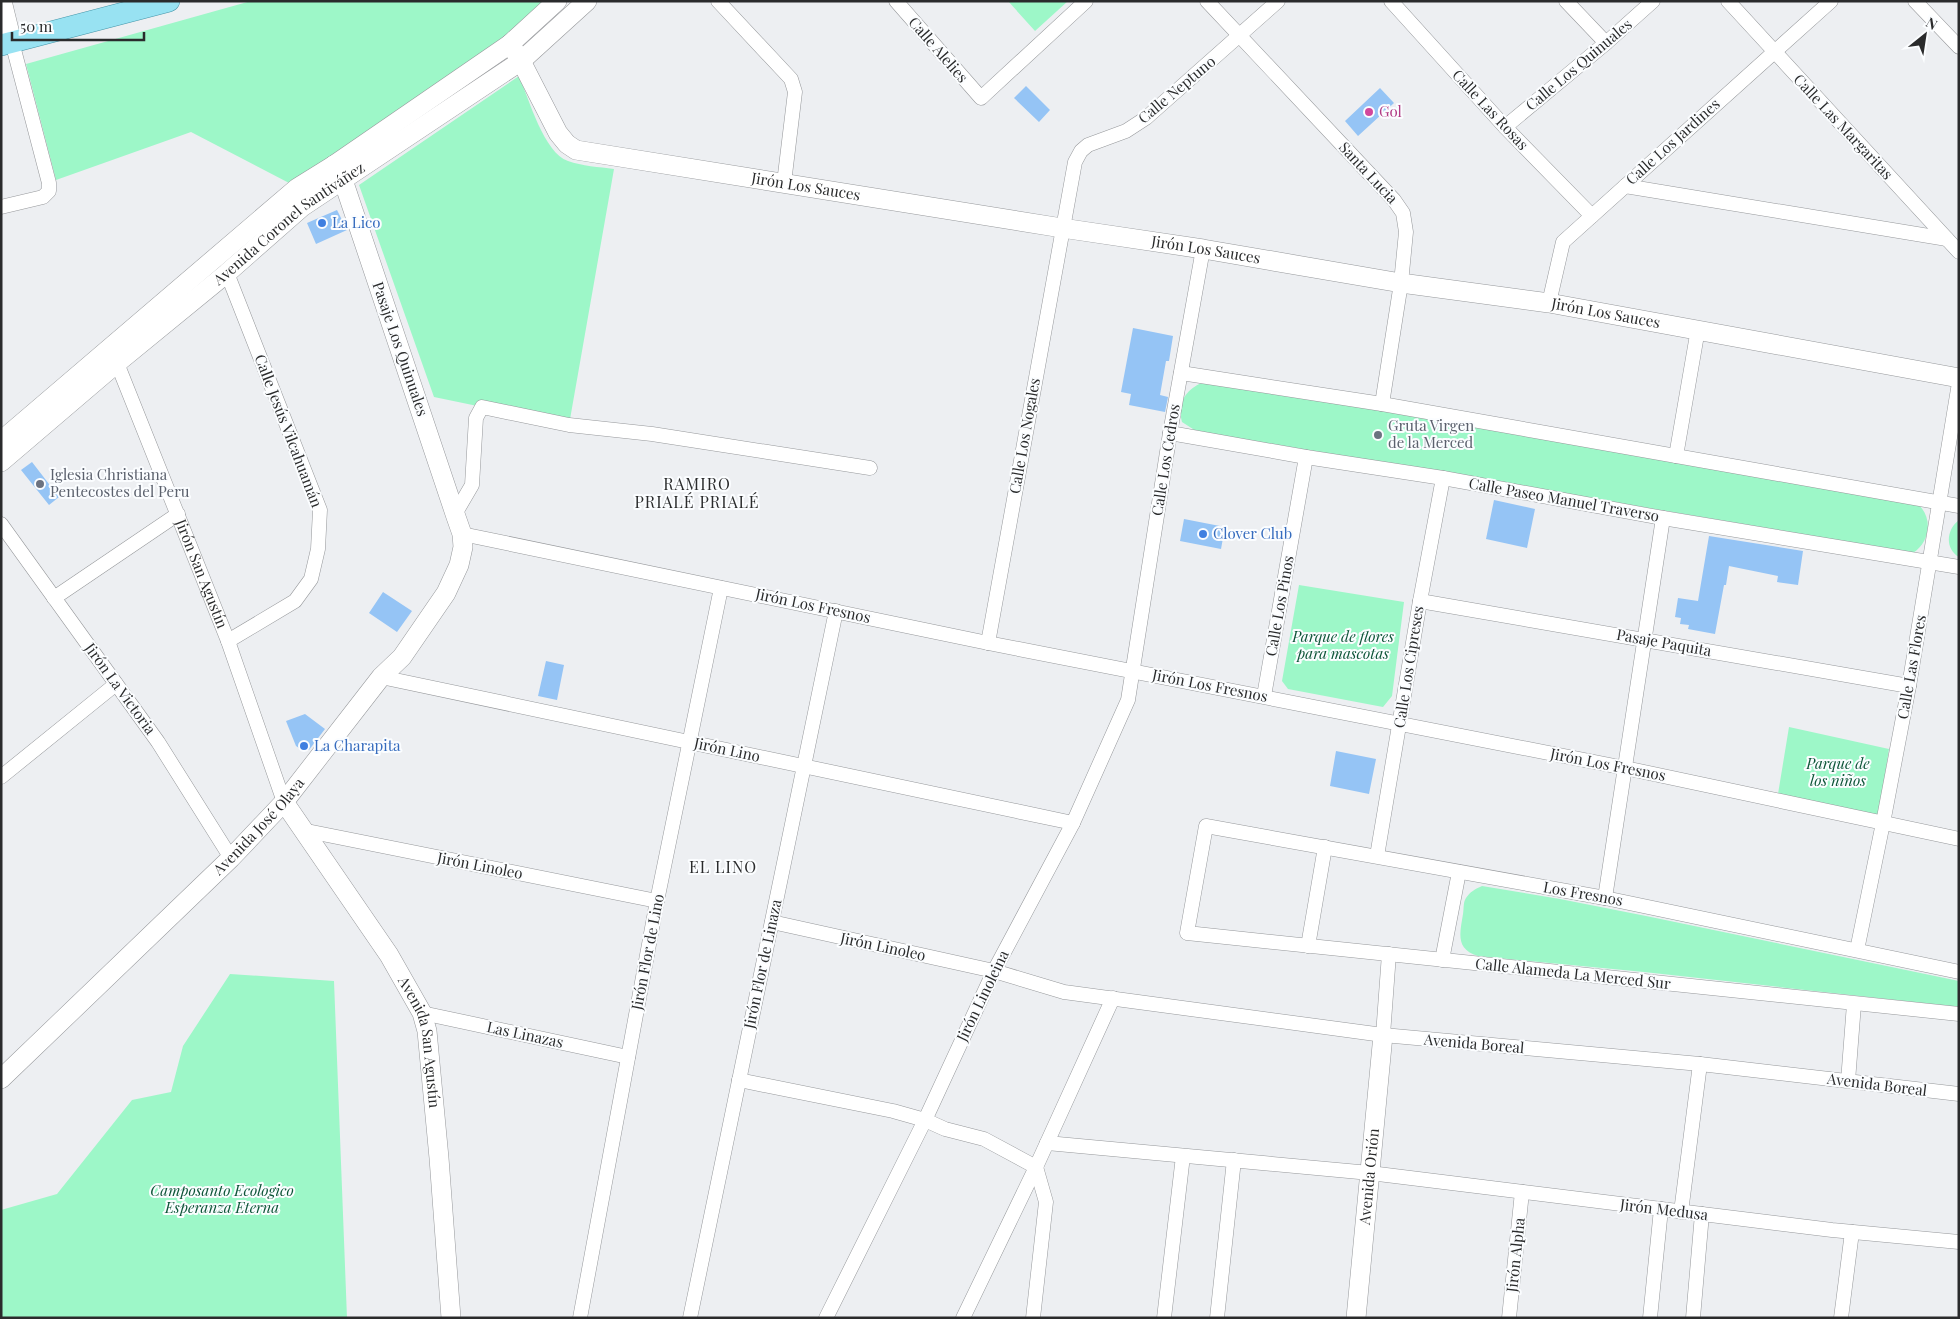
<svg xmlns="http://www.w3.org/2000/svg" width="1960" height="1319" font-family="'Playfair Display',serif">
	<rect width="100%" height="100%" fill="#edeff2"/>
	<path fill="#9df7c8" d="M 251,1 L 547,1 L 518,27 L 291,184 L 191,132 L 56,180 L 26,64 Z
		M 1008,1 L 1068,1 L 1035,31 Z
		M 519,76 C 529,99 544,153 568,161 C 582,166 599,167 614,169 L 569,425 L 434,397 L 359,185 Z
		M 1201,383 L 1361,407 L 1919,505 C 1933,519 1930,542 1913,553 L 1196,431 L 1182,422 C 1177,403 1185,391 1201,383 Z
		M 1959,520 L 1959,557 C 1944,548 1947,529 1959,520 Z
		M 1299,585 L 1404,602 L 1392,696 L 1383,707 L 1288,689 L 1282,681 Z
		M 1789,727 L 1889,749 L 1879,815 L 1778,794 Z
		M 1482,886 L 1560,899 L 1646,916 L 1959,981 L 1959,1007 L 1644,972 L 1478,956 C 1455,949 1460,933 1463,914 C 1464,909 1463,902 1466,898 C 1470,892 1475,889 1482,886 Z
		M 230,974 L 334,981 L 347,1318 L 1,1318 L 1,1210 L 57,1194 L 132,1100 L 171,1092 L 183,1046 Z"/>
	<path fill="#95c4f5" d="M 1026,86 L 1050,110 L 1039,122 L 1014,98 Z
		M 1380,88 L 1394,103 L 1358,136 L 1345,121 Z
		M 337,210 L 347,230 L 316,244 L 307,223 Z
		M 1133,328 L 1173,336 L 1169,361 L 1166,361 L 1160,395 L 1168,397 L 1165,412 L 1129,405 L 1131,394 L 1121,392 Z
		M 32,462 L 59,497 L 49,505 L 21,470 Z
		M 1494,500 L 1535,509 L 1527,548 L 1486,539 Z
		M 1184,519 L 1225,527 L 1221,549 L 1180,541 Z
		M 1709,536 L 1803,551 L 1798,585 L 1777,582 L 1778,576 L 1729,566 L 1726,585 L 1724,585 L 1715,634 L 1688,629 L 1689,625 L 1680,624 L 1681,618 L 1675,617 L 1678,598 L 1698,601 Z
		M 383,592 L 412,611 L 397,632 L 369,613 Z
		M 546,661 L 564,665 L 557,700 L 538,696 Z
		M 305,714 L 325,729 L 309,750 L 302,750 L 296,746 L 286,721 Z
		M 1336,751 L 1376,759 L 1369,794 L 1330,786 Z"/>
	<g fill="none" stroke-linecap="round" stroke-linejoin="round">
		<g stroke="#96989b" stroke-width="15">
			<g id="street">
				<path d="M 718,1 L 791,79 L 795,92 L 784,183"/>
				<path d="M 896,1 L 981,98 L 1086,1"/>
				<path d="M 1207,1 L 1394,200 L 1403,213 L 1406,232 L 1401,283 L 1382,404"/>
				<path d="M 1391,1 L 1505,127 L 1592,216"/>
				<path d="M 1566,1 L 1606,43"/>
				<path d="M 1728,1 L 1959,252"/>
				<path d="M 1915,1 L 1959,47"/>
				<path d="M 1505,127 L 1606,43 L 1653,1"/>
				<path d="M 1625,186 L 1947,239"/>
				<path d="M 1,207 L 43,197 L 49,191 L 49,183 L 12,42"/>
				<path d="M 227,273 L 320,510 L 318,549 L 311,579 L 295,601 L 228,641"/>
				<path d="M 1549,303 L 1563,242 L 1831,1"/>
				<path id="s1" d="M 112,357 L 117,363 L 228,641 L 284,802"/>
				<path d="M 1181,373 L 1382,404 L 1959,506"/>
				<path d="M 1170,433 L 1306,457 L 1443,478 L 1663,518 L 1959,567"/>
				<path d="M 1676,456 L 1698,329"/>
				<path d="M 455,514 L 472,485 L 476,418 L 482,407 L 569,425 L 652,434 L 870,468"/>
				<path d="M 1,524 L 158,742 L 231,858"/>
				<path d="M 462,534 L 988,643 L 1625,768 L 1959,839"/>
				<path d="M 54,598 L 178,514"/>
				<path d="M 1420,601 L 1909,686"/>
				<path d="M 988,643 L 1075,162 L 1081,151 L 1088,145 L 1126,131 L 1146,118 L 1278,1"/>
				<path d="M 381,677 L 1073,823"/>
				<path d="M 1264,696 L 1306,457"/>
				<path d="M 1,777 L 116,684"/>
				<path d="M 302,830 L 657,901"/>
				<path d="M 1377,856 L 1420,601 L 1443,478"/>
				<path d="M 1605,898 L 1663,518"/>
				<path d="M 772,922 L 994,971 L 1064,992 L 1383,1035 L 1700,1064 L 1959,1094"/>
				<path d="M 1308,946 L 1325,847"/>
				<path d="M 1857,950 L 1883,823 L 1909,686 L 1959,383"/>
				<path d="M 1442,960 L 1459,872"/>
				<path d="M 1959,972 L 1605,898 L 1206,826 L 1187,933 L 1959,1014"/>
				<path d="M 422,1013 L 628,1057"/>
				<path d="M 1383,1035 L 1389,954"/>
				<path d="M 739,1080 L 893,1111 L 925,1120 L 945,1129 L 984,1139 L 1036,1167 L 1046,1202 L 1033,1318"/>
				<path d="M 1848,1081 L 1854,1004"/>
				<path d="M 1047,1143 L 1370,1173 L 1832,1230 L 1959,1242"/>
				<path d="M 1681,1212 L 1700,1064"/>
				<path d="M 580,1318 L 657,901 L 721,588"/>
				<path d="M 690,1318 L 836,611"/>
				<path d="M 826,1318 L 925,1120 L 994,971 L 1073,823 L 1128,700 L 1170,433 L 1203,249"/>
				<path d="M 963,1318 L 1036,1167 L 1113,998"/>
				<path d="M 1164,1318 L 1183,1156"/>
				<path d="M 1217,1318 L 1234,1160"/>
				<path d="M 1509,1318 L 1522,1192"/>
				<path d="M 1650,1318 L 1661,1209"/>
				<path d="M 1693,1318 L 1702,1214"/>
				<path d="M 1841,1318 L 1852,1232"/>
			</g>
		</g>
		<g stroke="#96989b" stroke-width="20">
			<g id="secondary">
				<path d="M 2,1 L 12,42"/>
				<path id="s2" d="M 510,44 L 521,61 L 558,133 L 567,144 L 576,150 L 1062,228 L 1203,249 L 1401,283 L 1549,303 L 1959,378"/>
				<path d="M 1,441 L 297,188 L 334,165 L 510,44 L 557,1"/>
				<path id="s3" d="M 1,462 L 117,363 L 227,273 L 302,207 L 521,61 L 587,1"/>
				<path id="s4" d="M 284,802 L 389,955 L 422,1013 L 427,1031 L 439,1158 L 451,1318"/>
				<path id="s5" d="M 1,1079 L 231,858 L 284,802 L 381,677 L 402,657 L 446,593 L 459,565 L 463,547 L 462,534 L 455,514 L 343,180 L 334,165"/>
				<path id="s6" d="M 1356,1318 L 1383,1035"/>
			</g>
		</g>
		<g stroke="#4595a8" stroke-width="22">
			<path id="primary" d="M 1,45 L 169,1"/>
		</g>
		<use href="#street" stroke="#fff" stroke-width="14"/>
		<use href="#secondary" stroke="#fff" stroke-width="19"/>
		<use href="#primary" stroke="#98e2f2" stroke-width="21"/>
	</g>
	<circle fill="#d1479c" stroke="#fbfdff" stroke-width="2" cx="1369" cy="112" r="5"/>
	<g fill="#3f7fe0" stroke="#fbfdff" stroke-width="2">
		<circle cx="322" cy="223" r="5"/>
		<circle cx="1203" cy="534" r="5"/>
		<circle cx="304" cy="746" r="5"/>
	</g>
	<g fill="#6b7280" stroke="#fbfdff" stroke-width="2">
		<circle cx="1378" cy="435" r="5"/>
		<circle cx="40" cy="484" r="5"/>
	</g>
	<g text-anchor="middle" stroke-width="4" stroke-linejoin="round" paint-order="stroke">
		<g font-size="15" fill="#2a2b2c" stroke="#fbfdff">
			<text transform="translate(938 50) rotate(49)" y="5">Calle Alelies</text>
			<text transform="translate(1579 65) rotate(-40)" y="5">Calle Los Quinuales</text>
			<text transform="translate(1177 90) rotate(-40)" y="5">Calle Neptuno</text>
			<text transform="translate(1490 110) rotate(47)" y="5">Calle Las Rosas</text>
			<text transform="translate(1843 127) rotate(47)" y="5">Calle Las Margaritas</text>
			<text transform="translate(1673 142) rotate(-42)" y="5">Calle Los Jardines</text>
			<text transform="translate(1368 173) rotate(47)" y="5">Santa Lucia</text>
			<text dy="5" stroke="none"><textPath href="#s2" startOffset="359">Jirón Los Sauces</textPath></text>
			<text dy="5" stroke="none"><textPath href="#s3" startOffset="374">Avenida Coronel Santiváñez</textPath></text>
			<text dy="5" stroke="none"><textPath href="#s2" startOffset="764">Jirón Los Sauces</textPath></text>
			<text dy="5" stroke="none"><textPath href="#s2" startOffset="1169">Jirón Los Sauces</textPath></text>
			<text transform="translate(400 349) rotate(71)" y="5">Pasaje Los Quinuales</text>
			<text transform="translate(288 431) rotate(69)" y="5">Calle Jesús Vilcahuamán</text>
			<text transform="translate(1025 436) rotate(-80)" y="5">Calle Los Nogales</text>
			<text transform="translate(1166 460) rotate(-81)" y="5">Calle Los Cedros</text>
			<text transform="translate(1564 500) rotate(10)" y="5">Calle Paseo Manuel Traverso</text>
			<text dy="5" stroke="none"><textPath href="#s1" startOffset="235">Jirón San Agustín</textPath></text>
			<text transform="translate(813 606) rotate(12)" y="5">Jirón Los Fresnos</text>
			<text transform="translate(1280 606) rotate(-80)" y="5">Calle Los Pinos</text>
			<text transform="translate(1664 643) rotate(10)" y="5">Pasaje Paquita</text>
			<text transform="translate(1409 667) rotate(-81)" y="5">Calle Los Cipreses</text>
			<text transform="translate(1912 667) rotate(-80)" y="5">Calle Las Flores</text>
			<text transform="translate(1210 686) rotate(11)" y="5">Jirón Los Fresnos</text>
			<text transform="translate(120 689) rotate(54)" y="5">Jirón La Victoria</text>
			<text transform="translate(727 750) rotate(12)" y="5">Jirón Lino</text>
			<text transform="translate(1608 765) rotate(11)" y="5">Jirón Los Fresnos</text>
			<text dy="5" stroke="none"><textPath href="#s5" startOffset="361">Avenida José Olaya</textPath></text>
			<text transform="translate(480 866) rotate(11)" y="5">Jirón Linoleo</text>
			<text transform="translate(1583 894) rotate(10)" y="5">Los Fresnos</text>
			<text transform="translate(883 947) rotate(12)" y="5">Jirón Linoleo</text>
			<text transform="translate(648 952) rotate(-79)" y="5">Jirón Flor de Lino</text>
			<text transform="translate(763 964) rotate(-78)" y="5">Jirón Flor de Linaza</text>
			<text transform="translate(1573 974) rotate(6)" y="5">Calle Alameda La Merced Sur</text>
			<text transform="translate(983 996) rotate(-64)" y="5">Jirón Linoleina</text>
			<text transform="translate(525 1035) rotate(12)" y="5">Las Linazas</text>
			<text dy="5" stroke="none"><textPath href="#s4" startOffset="280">Avenida San Agustín</textPath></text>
			<text transform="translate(1474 1044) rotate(5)" y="5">Avenida Boreal</text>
			<text transform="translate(1877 1085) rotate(7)" y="5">Avenida Boreal</text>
			<text dy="5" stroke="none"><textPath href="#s6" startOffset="142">Avenida Orión</textPath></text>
			<text transform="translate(1664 1210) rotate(7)" y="5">Jirón Medusa</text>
			<text transform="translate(1516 1255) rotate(-84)" y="5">Jirón Alpha</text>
		</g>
		<g font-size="15" fill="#b23c85" stroke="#fbfdff" text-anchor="start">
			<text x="1379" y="117">Gol</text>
		</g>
		<g font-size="15" fill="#366cbe" stroke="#fbfdff" text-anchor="start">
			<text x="332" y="228">La Lico</text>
			<text x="1213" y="539">Clover Club</text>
			<text x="314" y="751">La Charapita</text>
		</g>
		<g font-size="15" fill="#5b616d" stroke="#fbfdff" text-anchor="start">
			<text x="1388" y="431">Gruta Virgen<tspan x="1388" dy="17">de la Merced</tspan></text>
			<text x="50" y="480">Iglesia Christiana<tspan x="50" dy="17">Pentecostes del Peru</tspan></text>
		</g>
		<g font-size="15" font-style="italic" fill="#0c5437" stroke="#fbfdff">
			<text x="1343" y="642">Parque de flores<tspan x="1343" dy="17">para mascotas</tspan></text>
			<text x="1838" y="769">Parque de<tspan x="1838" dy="17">los niños</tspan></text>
			<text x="222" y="1196">Camposanto Ecologico<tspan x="222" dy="17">Esperanza Eterna</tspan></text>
		</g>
		<g font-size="16" letter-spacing="1" fill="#2a2b2c" stroke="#fbfdff">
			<text x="697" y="490">RAMIRO<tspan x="697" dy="18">PRIALÉ PRIALÉ</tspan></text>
			<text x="723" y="873">EL LINO</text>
		</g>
	</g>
	<rect width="1960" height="1319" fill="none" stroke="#2a2b2c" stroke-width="5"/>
	<g transform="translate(1925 35) rotate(30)" stroke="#fbfdff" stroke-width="4" paint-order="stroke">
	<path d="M0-4L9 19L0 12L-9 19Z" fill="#2a2b2c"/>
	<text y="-8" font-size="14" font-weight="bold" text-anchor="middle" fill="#2a2b2c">N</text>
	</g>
	<path d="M12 32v8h132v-8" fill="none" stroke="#2a2b2c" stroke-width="2.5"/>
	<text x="20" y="32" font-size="15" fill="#2a2b2c" stroke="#fbfdff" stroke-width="4" paint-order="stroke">50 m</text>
</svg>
